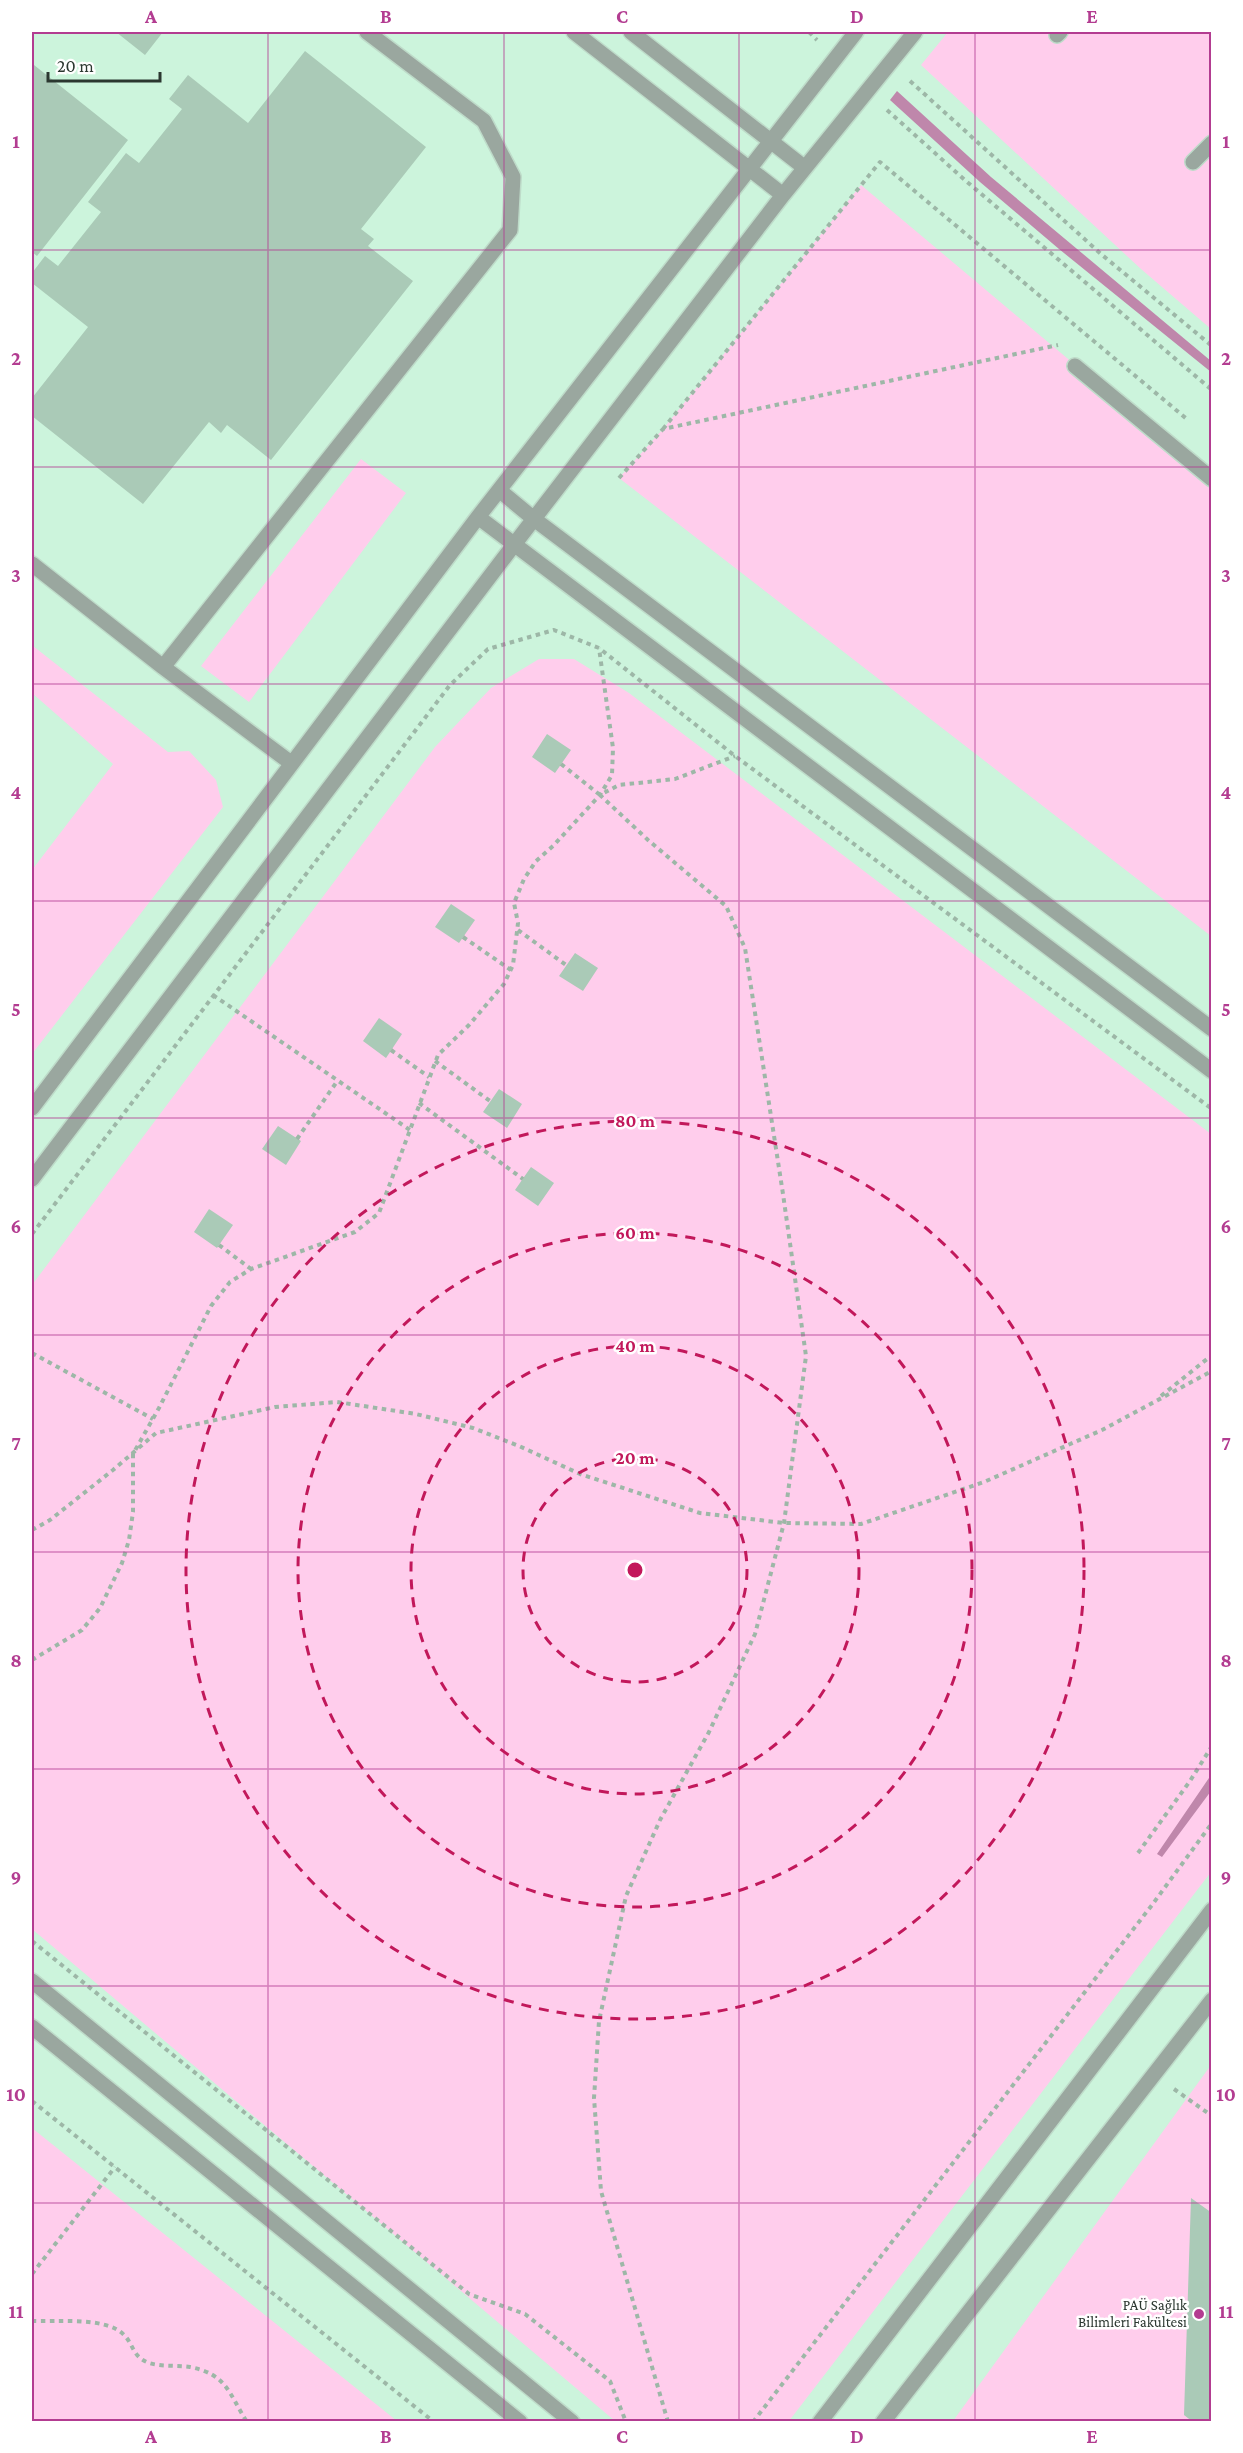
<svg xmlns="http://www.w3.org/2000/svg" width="1243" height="2453" font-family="'Crimson Pro',serif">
	<rect width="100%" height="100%" fill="#deffeb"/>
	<path fill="#ccf4dc" d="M 32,32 L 1211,32 L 1211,2421 L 32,2421 Z"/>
	<path fill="#ffcdec" d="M 948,32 L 1211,32 L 1211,329 L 1141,269 L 921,65 Z
		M 861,185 L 1211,479 L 1211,936 L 619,478 L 663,429 Z
		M 361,459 L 406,493 L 249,702 L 201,666 Z
		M 33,646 L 168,752 L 189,751 L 216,780 L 223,807 L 32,1054 L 32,870 L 113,764 L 32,693 Z
		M 539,659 L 574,659 L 629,693 L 1211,1134 L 1211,1872 L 789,2421 L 615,2421 L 32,1929 L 32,1285 L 435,747 L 491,688 Z
		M 1211,2065 L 1211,2421 L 953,2421 Z
		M 32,2128 L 397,2421 L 32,2421 Z"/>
	<path fill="#bf87ab" d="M 897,91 L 991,177 L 1211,361 L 1211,372 L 1059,249 L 980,182 L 890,100 Z
		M 1211,1775 L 1211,1791 L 1162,1857 L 1157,1854 Z"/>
	<path fill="#aacab7" d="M 116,32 L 163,32 L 145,55 Z
		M 305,51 L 426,147 L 361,229 L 374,239 L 368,246 L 413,281 L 271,460 L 227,425 L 221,433 L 209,422 L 143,504 L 32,416 L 32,398 L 88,327 L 32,283 L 32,273 L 45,256 L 58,266 L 101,212 L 88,202 L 126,153 L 139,163 L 182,109 L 169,99 L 188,75 L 248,123 Z
		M 34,65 L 128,140 L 37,256 L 32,252 L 32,68 Z
		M 547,734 L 571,750 L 555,773 L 532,757 Z
		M 451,904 L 475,920 L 459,943 L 435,927 Z
		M 575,953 L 598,968 L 583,991 L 559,976 Z
		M 379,1018 L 402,1034 L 386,1058 L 363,1041 Z
		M 499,1089 L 522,1104 L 507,1128 L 483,1112 Z
		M 278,1126 L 301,1141 L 286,1165 L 262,1149 Z
		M 531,1167 L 554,1183 L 538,1206 L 515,1190 Z
		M 209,1209 L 233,1225 L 217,1248 L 194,1232 Z
		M 1191,2198 L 1212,2213 L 1212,2422 L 1193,2422 L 1184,2415 Z"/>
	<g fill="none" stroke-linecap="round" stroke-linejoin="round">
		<g stroke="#bedbc9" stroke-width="18">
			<path id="service" d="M 1057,35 L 1060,32
				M 1193,162 L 1212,143"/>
		</g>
		<g stroke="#bedbc9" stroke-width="18">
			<path id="minor" d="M 574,32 L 783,195
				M 631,32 L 805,168
				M 1075,366 L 1212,479
				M 499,490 L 534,519 L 1212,1029
				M 478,517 L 1212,1071
				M 32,564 L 163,667 L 291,763
				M 163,667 L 510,230 L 513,177 L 484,121 L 367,32
				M 32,1108 L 478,517 L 856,32
				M 32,1179 L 513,546 L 783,195 L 915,32
				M 32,1981 L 572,2422
				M 32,2027 L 520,2422
				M 820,2422 L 1212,1910
				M 883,2422 L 1212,2000"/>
		</g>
		<path stroke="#9db7a7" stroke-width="4" stroke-dasharray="4.5 4.5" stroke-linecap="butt" d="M 809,32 L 817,40
			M 910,81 L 1101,254 L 1212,346
			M 887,110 L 966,181 L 1212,390
			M 663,429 L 880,162 L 1188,420
			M 619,478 L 663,429 L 1058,345
			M 561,764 L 600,795
			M 518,930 L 566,965
			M 463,937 L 511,970
			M 213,995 L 410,1130
			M 391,1050 L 429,1077
			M 435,1061 L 490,1101
			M 419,1103 L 523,1179
			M 297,1139 L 338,1080
			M 32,1234 L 450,685 L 488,649 L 554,630 L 599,648 L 735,756 L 1212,1109
			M 219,1245 L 251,1269
			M 32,1353 L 153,1419
			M 1161,1396 L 1212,1355
			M 32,1530 L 50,1520 L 113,1470 L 156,1433 L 275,1407 L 337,1402 L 416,1414 L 473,1428 L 519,1446 L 580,1474 L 700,1513 L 784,1523 L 861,1524 L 984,1482 L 1102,1430 L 1212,1371
			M 32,1660 L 82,1630 L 100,1608 L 122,1563 L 129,1540 L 133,1512 L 133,1454 L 159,1408 L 211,1306 L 230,1282 L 251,1269 L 355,1232 L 379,1213 L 438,1055 L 469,1025 L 504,984 L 513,965 L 518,923 L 514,903 L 524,879 L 536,861 L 553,846 L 600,795 L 612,775 L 613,748 L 599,648
			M 1138,1853 L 1190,1781 L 1212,1746
			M 32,1941 L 469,2294 L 525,2314 L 610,2381 L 626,2422
			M 1174,2089 L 1212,2116
			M 32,2101 L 434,2422
			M 32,2274 L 115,2167
			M 32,2321 C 56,2322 108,2316 125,2336 C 134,2346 133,2357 149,2363 C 162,2367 177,2365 190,2367 C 227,2374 229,2394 247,2422
			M 668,2422 L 601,2191 L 594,2098 L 599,2021 L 626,1896 L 660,1820 L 709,1732 L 755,1634 L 784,1523 L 806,1356 L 783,1194 L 745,948 L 726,906 L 648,840 L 600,795 L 619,785 L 675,779 L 735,756
			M 753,2422 L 1152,1905 L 1212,1823"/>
		<use href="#service" stroke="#9aa79f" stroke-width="15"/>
		<use href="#minor" stroke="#9aa79f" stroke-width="15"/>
	</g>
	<path fill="none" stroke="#b33c91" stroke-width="1.5" stroke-opacity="0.55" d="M 268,32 L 268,2422M 504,32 L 504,2422M 739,32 L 739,2422M 975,32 L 975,2422M 32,250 L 1212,250M 32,467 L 1212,467M 32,684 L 1212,684M 32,901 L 1212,901M 32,1118 L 1212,1118M 32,1335 L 1212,1335M 32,1552 L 1212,1552M 32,1769 L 1212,1769M 32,1986 L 1212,1986M 32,2203 L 1212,2203"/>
	<g fill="none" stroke="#c2185b" stroke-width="3" stroke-dasharray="10 8">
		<circle cx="635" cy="1570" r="112"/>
		<circle cx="635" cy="1570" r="224"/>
		<circle cx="635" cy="1570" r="337"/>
		<circle cx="635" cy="1570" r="449"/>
	</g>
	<circle fill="#b33c91" stroke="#fff" stroke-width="2" cx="1199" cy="2314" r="6"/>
	<g text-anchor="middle" stroke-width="5" stroke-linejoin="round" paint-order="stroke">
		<g font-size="15" fill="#2b3730" stroke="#fff" text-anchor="end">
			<text x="1187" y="2310">PAÜ Sağlık<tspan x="1187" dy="17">Bilimleri Fakültesi</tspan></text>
		</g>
	</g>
	<circle cx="635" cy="1570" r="9" fill="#c2185b" stroke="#fff" stroke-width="3"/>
	<g font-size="18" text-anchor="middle" font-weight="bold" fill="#c2185b" stroke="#fff" stroke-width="5" stroke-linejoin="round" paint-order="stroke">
		<text x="635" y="1127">80 m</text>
		<text x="635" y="1239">60 m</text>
		<text x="635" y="1352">40 m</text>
		<text x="635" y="1464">20 m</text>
	</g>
	<rect width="1243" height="2453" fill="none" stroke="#ffffff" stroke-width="66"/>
	<path d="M48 72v9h112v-9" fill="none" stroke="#2b3730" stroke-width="3"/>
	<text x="57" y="72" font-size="18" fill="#2b3730" stroke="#ffffff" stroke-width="4.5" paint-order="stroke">20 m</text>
	<rect x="33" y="33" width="1177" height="2387" fill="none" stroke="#b33c91" stroke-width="2"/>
	<g font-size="20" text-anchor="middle" font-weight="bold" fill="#b33c91">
		<text x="151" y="23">A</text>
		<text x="386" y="23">B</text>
		<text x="622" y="23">C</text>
		<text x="857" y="23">D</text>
		<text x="1092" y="23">E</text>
		<text x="16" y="148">1</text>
		<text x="1226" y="148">1</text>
		<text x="16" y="365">2</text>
		<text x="1226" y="365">2</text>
		<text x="16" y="582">3</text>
		<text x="1226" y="582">3</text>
		<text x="16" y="799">4</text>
		<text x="1226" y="799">4</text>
		<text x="16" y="1016">5</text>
		<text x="1226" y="1016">5</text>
		<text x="16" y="1233">6</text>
		<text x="1226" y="1233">6</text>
		<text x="16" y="1450">7</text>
		<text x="1226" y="1450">7</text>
		<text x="16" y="1667">8</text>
		<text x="1226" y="1667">8</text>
		<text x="16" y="1884">9</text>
		<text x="1226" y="1884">9</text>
		<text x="16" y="2101">10</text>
		<text x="1226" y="2101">10</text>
		<text x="16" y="2318">11</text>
		<text x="1226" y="2318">11</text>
		<text x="151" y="2443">A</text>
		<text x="386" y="2443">B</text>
		<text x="622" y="2443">C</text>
		<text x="857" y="2443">D</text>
		<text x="1092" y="2443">E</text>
	</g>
</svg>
